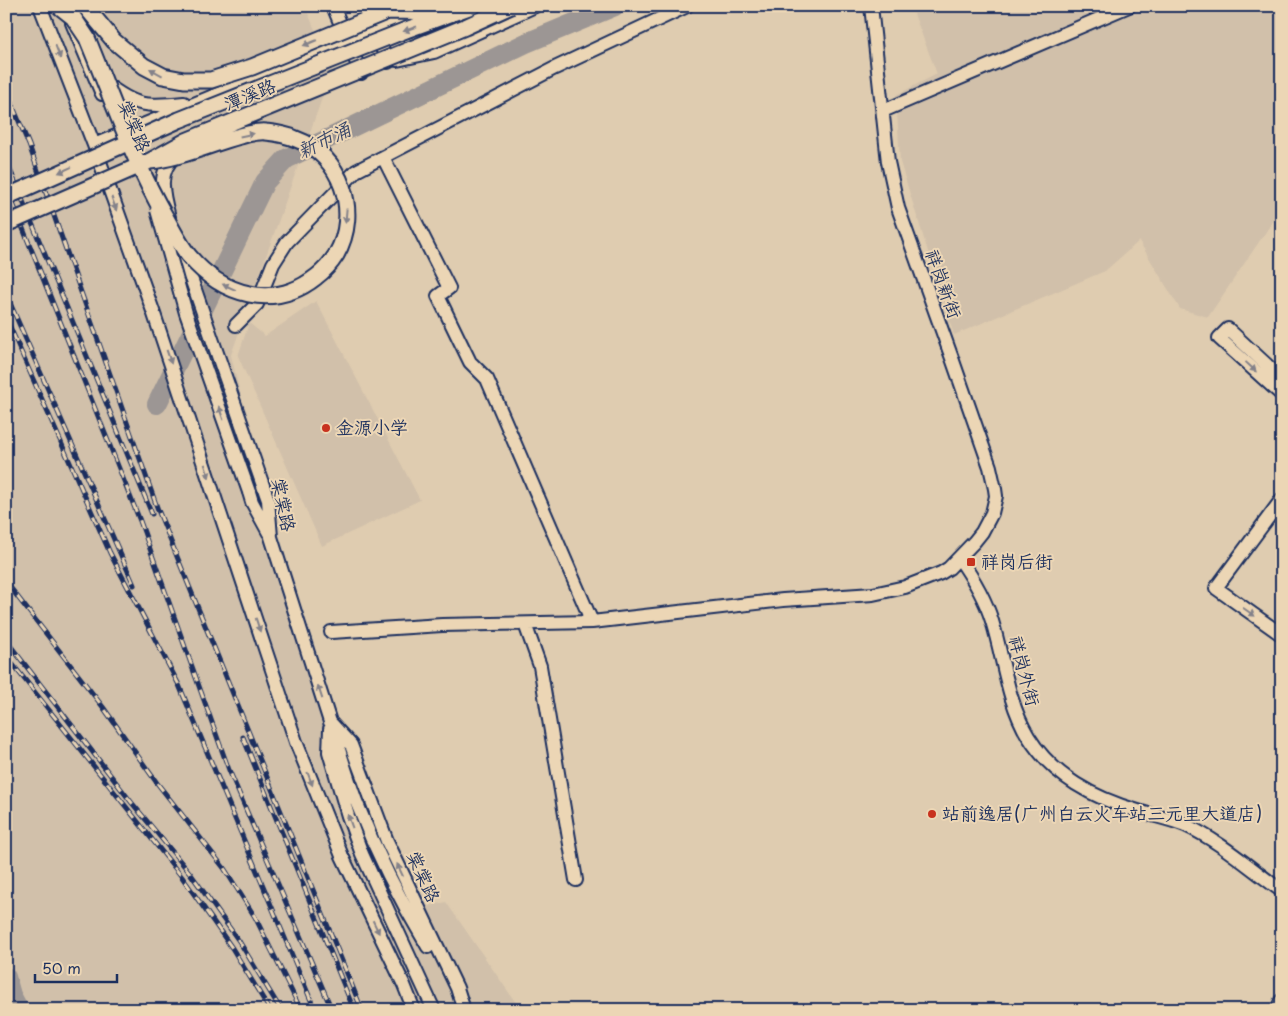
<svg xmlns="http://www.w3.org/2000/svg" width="1288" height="1016" font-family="'Playpen Sans','LXGW WenKai TC',sans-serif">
	<rect width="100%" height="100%" fill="#dfccb0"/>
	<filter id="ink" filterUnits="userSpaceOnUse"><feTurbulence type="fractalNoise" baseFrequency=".02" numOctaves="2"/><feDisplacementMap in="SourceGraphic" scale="10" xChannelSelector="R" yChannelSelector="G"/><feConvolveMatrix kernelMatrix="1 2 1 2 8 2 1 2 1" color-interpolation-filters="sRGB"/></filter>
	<g filter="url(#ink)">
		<path fill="#d1c0aa" d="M 6,6 L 305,6 L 332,70 L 231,355 L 298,640 L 414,910 L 446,902 L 521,1010 L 6,1010 Z
			M 911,6 L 1282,6 L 1282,208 L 1208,317 L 1180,309 L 1139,241 L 1105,271 L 954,335 L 900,162 L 896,95 L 937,74 Z
			M 316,301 L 420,500 L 322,546 L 238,356 L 249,323 L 265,336 Z"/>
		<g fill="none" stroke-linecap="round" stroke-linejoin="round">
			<path stroke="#9c9694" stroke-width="20" d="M 157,404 L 265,182 L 286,159 L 526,43 L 615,6
				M 6,977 L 11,995 L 19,1010"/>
			<g stroke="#1b2f5e" stroke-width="16">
				<path id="minor" d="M 40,6 L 94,145 L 153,311 L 296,742 L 342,856 L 404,985 L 414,1010
					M 333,6 L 361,73
					M 364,6 L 388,62
					M 72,23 L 102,94
					M 397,60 L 434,52 L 535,6
					M 105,83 C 136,107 146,107 184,103
					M 883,111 L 1129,6
					M 94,145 L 418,12
					M 383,157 L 449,288 L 438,296 L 470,362 L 487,379 L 592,622
					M 169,217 C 163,195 156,170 177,155
					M 170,239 L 192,281 L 268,500 L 271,537 L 330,722 L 351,745 L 387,841 L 457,988 L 464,1010
					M 236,325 L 257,304 L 273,264 L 287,242 L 356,171 L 555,68 L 687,6
					M 1282,379 L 1228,329 L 1219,338 L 1282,395
					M 249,492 L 252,502 L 269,533
					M 1282,499 L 1216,588 L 1282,635
					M 959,558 C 973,578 985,598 992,621 C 1004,660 1007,701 1028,736 C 1053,777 1094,798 1138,811 C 1154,816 1170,819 1185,825 C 1220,841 1251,869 1282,891
					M 525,624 L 540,666 L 576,880
					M 331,632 L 442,625 L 592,622 L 783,600 L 873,594 L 905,587 L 941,573 L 949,568 L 974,542 L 982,532 L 992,513 L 996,496 L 995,489 L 990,467 L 953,361 L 898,208 L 888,162 L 871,6
					M 332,728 C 340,752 347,777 356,801 C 375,850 401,902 428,947
					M 330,729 L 329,752 L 348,816 L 362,854 L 434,1010"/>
			</g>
			<g stroke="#1b2f5e" stroke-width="19">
				<path id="major" d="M 1279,1010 L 1282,1002"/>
			</g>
			<use href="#minor" stroke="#ecd6b5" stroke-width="12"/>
			<use href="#major" stroke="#ecd6b5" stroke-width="15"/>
			<g stroke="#1b2f5e" stroke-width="5">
				<path id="rail" d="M 6,90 L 29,145 L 158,510 L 362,1010
					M 6,160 L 152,514
					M 6,186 L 140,521 L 229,770 L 332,1010
					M 6,294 L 134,585
					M 6,318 L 110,553 L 179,685 L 315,1010
					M 6,582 L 103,707 L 157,783 L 224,868 L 255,917 L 301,1010
					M 6,640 L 132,803 L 190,873 L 239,941 L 281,1010
					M 6,656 L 182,877 L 232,948 L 270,1010
					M 243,737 L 354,1010"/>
			</g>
			<use href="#rail" stroke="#ecd6b5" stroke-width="3" stroke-dasharray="9" stroke-linecap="butt"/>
			<g stroke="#1b2f5e" stroke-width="16" stroke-linecap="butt">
				<path id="minor-bridge" d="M 157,210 L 186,313 L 249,492"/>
			</g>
			<g stroke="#1b2f5e" stroke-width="19" stroke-linecap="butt">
				<path id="major-bridge" d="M 59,6 L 73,17 L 87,38 C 112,98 133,161 166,218 C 173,231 180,245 189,256 C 222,295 273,311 316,277 C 324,271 331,263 336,255 C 361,212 341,155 296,139 C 287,135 276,133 266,132 C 258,131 248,134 240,136 C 210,144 181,158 150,161
					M 85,6 L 114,41 L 144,66 L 163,76 L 184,80 L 211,80 L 252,67 L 388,11 L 446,12
					M 6,197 L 179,120 L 406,30 L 472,6
					M 6,224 L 150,161 L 186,141 L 465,27 L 511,6"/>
			</g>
			<use href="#minor-bridge" stroke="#ecd6b5" stroke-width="12"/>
			<use href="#major-bridge" stroke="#ecd6b5" stroke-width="15"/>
		</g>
		<defs><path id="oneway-solid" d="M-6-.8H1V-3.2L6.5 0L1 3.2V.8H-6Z" transform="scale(1.25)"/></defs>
		<g fill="#84828a">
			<use href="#oneway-solid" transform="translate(410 29) rotate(160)"/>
			<use href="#oneway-solid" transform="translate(310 43) rotate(158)"/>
			<use href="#oneway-solid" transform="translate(58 52) rotate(69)"/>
			<use href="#oneway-solid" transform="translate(156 72) rotate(-151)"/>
			<use href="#oneway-solid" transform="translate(247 135) rotate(-12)"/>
			<use href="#oneway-solid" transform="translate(65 170) rotate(156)"/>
			<use href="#oneway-solid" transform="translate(114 204) rotate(70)"/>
			<use href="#oneway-solid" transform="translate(346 216) rotate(95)"/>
			<use href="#oneway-solid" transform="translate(229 287) rotate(-156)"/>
			<use href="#oneway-solid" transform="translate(169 357) rotate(71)"/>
			<use href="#oneway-solid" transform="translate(1251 367) rotate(43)"/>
			<use href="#oneway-solid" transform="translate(221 413) rotate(-109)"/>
			<use href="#oneway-solid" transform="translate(207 471) rotate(72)"/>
			<use href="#oneway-solid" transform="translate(1249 612) rotate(35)"/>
			<use href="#oneway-solid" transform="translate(258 625) rotate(72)"/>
			<use href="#oneway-solid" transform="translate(320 692) rotate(-108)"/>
			<use href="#oneway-solid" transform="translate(310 779) rotate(69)"/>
			<use href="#oneway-solid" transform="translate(350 821) rotate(-110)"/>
			<use href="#oneway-solid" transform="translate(400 870) rotate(-115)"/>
			<use href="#oneway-solid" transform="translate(376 927) rotate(64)"/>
		</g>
	</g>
	<g fill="#c8321e" stroke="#ecd6b5" stroke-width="2">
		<circle cx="326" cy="428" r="5"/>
		<rect x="966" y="557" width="10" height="10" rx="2.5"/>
		<circle cx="932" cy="814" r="5"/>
	</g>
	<g text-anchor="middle" stroke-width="4" stroke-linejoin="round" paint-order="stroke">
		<g font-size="18" fill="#1b2f5e" stroke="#ecd6b5">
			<text transform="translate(250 95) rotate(-22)" y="6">潭溪路</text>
			<text transform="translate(134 126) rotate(67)" y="6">棠棠路</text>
			<text transform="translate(943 284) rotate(70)" y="6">祥岗新街</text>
			<text transform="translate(283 505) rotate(78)" y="6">棠棠路</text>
			<text transform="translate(1024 671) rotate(75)" y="6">祥岗外街</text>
			<text transform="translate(423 877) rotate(65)" y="6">棠棠路</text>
		</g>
		<g font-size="18" fill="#1b2f5e" stroke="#ecd6b5" text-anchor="start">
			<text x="336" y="434">金源小学</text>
			<text x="981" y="568">祥岗后街</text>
			<text x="942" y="820">站前逸居(广州白云火车站三元里大道店)</text>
		</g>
		<g font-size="19" font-style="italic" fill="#354469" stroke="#ecd6b5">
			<text transform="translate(324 140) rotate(-26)" y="7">新市涌</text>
		</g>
	</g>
	<rect width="1288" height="1016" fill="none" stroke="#ecd6b5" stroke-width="25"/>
	<rect x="12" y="12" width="1263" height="991" fill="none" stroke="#1b2f5e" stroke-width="2" filter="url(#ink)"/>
	<path d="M35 974v8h82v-8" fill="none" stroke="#1b2f5e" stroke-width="2.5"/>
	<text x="42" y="974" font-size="15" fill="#1b2f5e" stroke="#ecd6b5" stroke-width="4" paint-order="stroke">50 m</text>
</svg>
